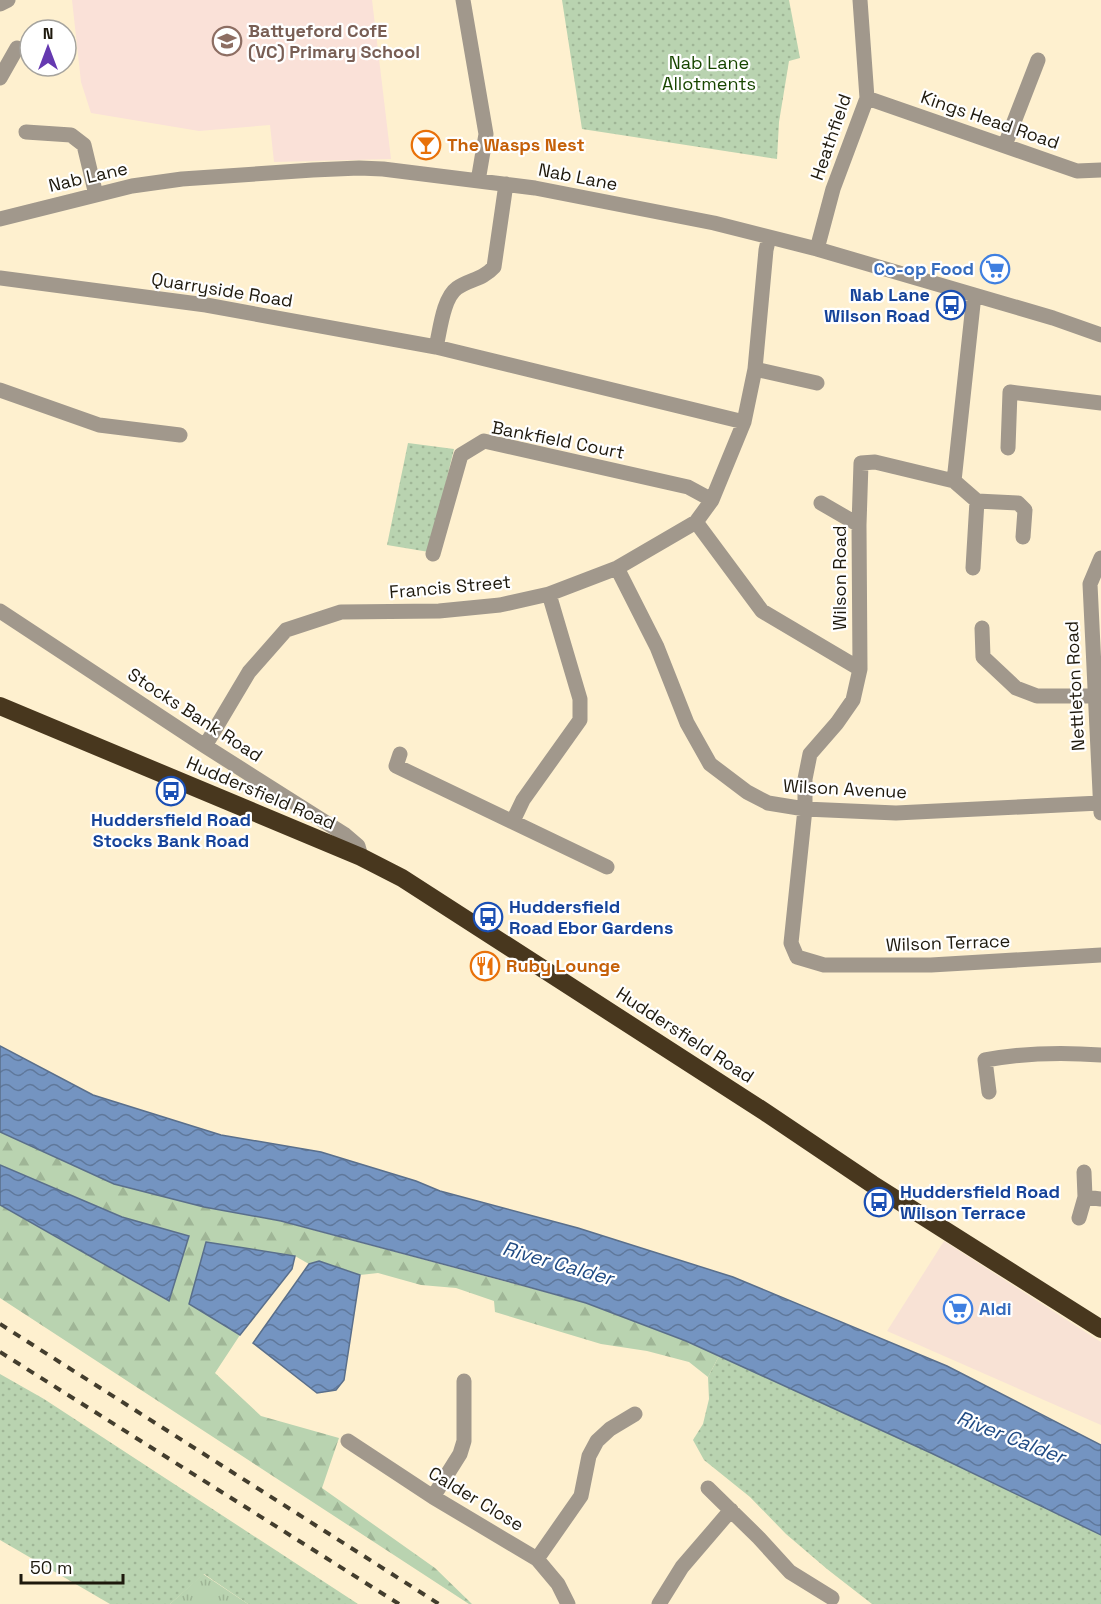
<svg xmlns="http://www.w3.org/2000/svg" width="1101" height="1604" font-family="'Space Grotesk',sans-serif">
	<defs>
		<pattern id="grass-dots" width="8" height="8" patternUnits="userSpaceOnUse" patternTransform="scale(1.5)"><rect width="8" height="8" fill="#b9d3b0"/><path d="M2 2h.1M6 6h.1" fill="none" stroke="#9fb596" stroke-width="1.8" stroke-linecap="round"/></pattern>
		<pattern id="forest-firs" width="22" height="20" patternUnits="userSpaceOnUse" patternTransform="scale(1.5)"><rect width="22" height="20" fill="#b9d3b0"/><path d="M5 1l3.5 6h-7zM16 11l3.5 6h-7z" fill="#9fb596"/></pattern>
		<pattern id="park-tufts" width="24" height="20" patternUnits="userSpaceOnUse" patternTransform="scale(1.5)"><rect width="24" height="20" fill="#b9d3b0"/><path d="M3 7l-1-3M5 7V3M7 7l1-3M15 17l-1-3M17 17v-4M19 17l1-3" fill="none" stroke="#9fb596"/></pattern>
		<pattern id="water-waves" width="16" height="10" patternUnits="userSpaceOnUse" patternTransform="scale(1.5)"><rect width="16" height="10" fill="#7494c1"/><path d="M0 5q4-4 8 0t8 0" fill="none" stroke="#5f789b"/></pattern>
	</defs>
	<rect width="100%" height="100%" fill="#fef0cf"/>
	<path fill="#f8e2d5" d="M 944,1241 L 1101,1342 L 1101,1425 L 887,1331 Z"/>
	<path fill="#fae1d8" d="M 72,0 L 372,0 L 391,159 L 274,162 L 270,125 L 199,131 L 91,113 L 81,82 Z"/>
	<path fill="url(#grass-dots)" d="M 562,0 L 789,0 L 800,58 L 789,61 L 779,122 L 777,159 L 582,129 Z
		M 408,443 L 454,449 L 429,552 L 387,545 Z
		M 719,1356 L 931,1453 L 1101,1535 L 1101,1604 L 872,1604 L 827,1569 L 786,1534 L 750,1497 L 704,1460 L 693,1440 L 703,1424 L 709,1399 L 708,1377 Z
		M 0,1374 L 44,1399 L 358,1604 L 248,1604 L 204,1574 L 170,1604 L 110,1604 L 0,1540 Z"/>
	<path fill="url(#forest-firs)" d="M 0,1132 L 56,1157 L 204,1207 L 280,1221 L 586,1303 L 686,1341 L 719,1356 L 708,1377 L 689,1362 L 647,1351 L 601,1344 L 495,1312 L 494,1301 L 456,1288 L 421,1285 L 378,1273 L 360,1275 L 319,1261 L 309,1264 L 295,1256 L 189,1304 L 240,1335 L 215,1373 L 261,1416 L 339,1438 L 322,1488 L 435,1568 L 472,1604 L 469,1604 L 0,1298 L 0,1205 L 168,1301 L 189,1236 L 122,1217 L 0,1165 Z"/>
	<path fill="url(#park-tufts)" d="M 203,1574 L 248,1604 L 170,1604 Z"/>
	<path fill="url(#water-waves)" stroke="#5a6f8b" stroke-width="1.5" d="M 0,1046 L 93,1095 L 221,1135 L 321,1152 L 416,1181 L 440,1191 L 578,1228 L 733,1277 L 947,1366 L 1101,1445 L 1101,1535 L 931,1453 L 719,1356 L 686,1341 L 586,1303 L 514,1283 L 281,1221 L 204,1207 L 114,1184 L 0,1132 Z
		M 0,1165 L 122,1217 L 189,1236 L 169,1301 L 0,1205 Z
		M 206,1242 L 295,1256 L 292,1269 L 240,1335 L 189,1304 Z
		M 319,1261 L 360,1275 L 344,1380 L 336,1390 L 317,1393 L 253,1343 L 309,1264 Z"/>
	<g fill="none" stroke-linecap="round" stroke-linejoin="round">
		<path stroke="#a1988c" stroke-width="15" d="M 463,0 L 486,134 L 478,181
			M 0,4 L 8,0
			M 0,78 L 17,48
			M 867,98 L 1077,171 L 1101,170
			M 26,132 L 71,135 L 84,145 L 96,195
			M 1005,145 L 1038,60
			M 0,219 L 132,186 L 182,179 L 313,170 L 359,168 L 383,169 L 535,188 L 714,223 L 817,249 L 1053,318 L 1101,335
			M 817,249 L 833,189 L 867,98 L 860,0
			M 0,278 L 206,305 L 436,347 L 744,422
			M 974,295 L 954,481 L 875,462 L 861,463 L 859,525 L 860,669 L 853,700 L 837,723 L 810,754 L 805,779 L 805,809 L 791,943 L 797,957 L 824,965 L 931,965 L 1101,955
			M 436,347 C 440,331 443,298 457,288 C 470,279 482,280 494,267 L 506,184
			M 755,369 L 817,383
			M 0,390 L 99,425 L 180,435
			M 1008,448 L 1010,392 L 1101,403
			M 954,481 L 977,501 L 973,568
			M 977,501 L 1018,503 L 1025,510 L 1023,537
			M 821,503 L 859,525
			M 696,522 L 762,611 L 860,669
			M 433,554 L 461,455 L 484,441 L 688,487 L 712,500
			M 1101,558 L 1090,584 L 1101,813
			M 617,568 L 657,647 L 687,723 L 710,764 L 747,792 L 768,803 L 805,809 L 896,813 L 1100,803
			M 0,611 L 205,746 L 344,834 L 358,846 L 361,857
			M 982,628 L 983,657 L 1016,688 L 1037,696 L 1095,696
			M 205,746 L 249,672 L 286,630 L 341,612 L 439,611 L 500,605 L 549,594 L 617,568 L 696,522 L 712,500 L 744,422 L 755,369 L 766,250 L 769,237
			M 400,754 L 396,766 L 607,867
			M 513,821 L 523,800 L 580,720 L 580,699 L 549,594
			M 989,1092 L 985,1060 C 1023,1053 1062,1052 1101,1055
			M 1084,1172 L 1085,1197
			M 1079,1218 L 1085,1197 L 1101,1199
			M 348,1441 L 433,1497 L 537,1559 L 558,1584 L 568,1604
			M 708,1488 L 759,1538 L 790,1572 L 832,1598
			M 433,1497 L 460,1454 L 464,1441 L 464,1381
			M 537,1559 L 581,1496 L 589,1456 L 597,1441 L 610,1429 L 635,1414
			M 659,1604 L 682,1567 L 731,1510"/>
		<path stroke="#48371e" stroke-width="18" d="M 0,706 L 361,857 L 402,878 L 765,1112 L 872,1184 L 1101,1329"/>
		<path stroke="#433d2d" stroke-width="4" stroke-dasharray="8 8" stroke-linecap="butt" d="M 0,1324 L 439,1604
			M 0,1352 L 399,1604"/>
	</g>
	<defs>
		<g id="school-ring" transform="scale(1.5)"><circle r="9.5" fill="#fff" stroke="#8d6e63" stroke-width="1.5"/><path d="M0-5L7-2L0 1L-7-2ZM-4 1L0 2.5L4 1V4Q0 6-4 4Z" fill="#8d6e63"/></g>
		<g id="bar-ring" transform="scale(1.5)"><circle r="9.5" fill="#fff" stroke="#e8710a" stroke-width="1.5"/><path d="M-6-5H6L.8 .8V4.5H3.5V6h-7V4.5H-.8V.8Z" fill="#e8710a"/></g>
		<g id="supermarket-ring" transform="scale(1.5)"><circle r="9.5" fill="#fff" stroke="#3f7fe0" stroke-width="1.5"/><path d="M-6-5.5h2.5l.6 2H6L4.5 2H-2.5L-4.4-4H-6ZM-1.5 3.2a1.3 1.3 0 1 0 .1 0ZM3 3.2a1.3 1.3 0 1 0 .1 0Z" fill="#3f7fe0"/></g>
		<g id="bus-ring" transform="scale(1.5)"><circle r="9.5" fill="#fff" stroke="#1a4fb4" stroke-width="1.5"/><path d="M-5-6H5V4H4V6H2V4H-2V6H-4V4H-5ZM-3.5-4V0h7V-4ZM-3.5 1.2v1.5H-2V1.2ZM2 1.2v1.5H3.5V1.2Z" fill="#1a4fb4"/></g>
		<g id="restaurant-ring" transform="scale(1.5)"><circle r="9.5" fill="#fff" stroke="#e8710a" stroke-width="1.5"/><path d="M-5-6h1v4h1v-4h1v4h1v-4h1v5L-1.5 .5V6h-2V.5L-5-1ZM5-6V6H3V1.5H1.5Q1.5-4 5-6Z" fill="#e8710a"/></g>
	</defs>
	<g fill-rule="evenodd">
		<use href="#school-ring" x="227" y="41"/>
		<use href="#bar-ring" x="426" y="145"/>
		<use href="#supermarket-ring" x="995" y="269"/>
		<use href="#bus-ring" x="951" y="305"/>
		<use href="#bus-ring" x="171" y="791"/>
		<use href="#bus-ring" x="488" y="917"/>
		<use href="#restaurant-ring" x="485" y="966"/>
		<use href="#bus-ring" x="879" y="1202"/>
		<use href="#supermarket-ring" x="958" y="1309"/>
	</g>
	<g text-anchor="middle" stroke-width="4.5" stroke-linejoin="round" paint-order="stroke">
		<g font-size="18" font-weight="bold" fill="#785e54" stroke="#fff" text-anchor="start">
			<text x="248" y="37">Battyeford CofE<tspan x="248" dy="21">(VC) Primary School</tspan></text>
		</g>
		<g font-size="18" fill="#184600" stroke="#fff">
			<text x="709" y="69">Nab Lane<tspan x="709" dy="21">Allotments</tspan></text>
		</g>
		<g font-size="18" fill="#1e190d" stroke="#fff">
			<text transform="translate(990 120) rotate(19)" y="6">Kings Head Road</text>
			<text transform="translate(831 137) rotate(-71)" y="6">Heathfield</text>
			<text transform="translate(88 177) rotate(-13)" y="6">Nab Lane</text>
			<text transform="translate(578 177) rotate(11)" y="6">Nab Lane</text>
			<text transform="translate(222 290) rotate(9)" y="6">Quarryside Road</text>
			<text transform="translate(558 440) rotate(11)" y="6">Bankfield Court</text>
			<text transform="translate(840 578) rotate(-90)" y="6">Wilson Road</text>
			<text transform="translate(450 587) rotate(-5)" y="6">Francis Street</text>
			<text transform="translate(1075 686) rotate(-93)" y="6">Nettleton Road</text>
			<text transform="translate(195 715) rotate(33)" y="6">Stocks Bank Road</text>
			<text transform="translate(845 789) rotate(3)" y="6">Wilson Avenue</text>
			<text transform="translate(261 793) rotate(23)" y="6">Huddersfield Road</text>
			<text transform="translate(948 943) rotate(-2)" y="6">Wilson Terrace</text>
			<text transform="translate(685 1035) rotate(33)" y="6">Huddersfield Road</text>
			<text transform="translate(476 1499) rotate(31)" y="6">Calder Close</text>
		</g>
		<g font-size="18" font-weight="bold" fill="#c56008" stroke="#fff" text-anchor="start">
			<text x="447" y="151">The Wasps Nest</text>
			<text x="506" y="972">Ruby Lounge</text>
		</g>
		<g font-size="18" font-weight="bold" fill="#366cbe" stroke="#fff" text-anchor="end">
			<text x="974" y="275">Co-op Food</text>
			<text x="979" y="1315" text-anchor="start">Aldi</text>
		</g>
		<g font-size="18" font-weight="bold" fill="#164399" stroke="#fff" text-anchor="start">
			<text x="930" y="301" text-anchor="end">Nab Lane<tspan x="930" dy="21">Wilson Road</tspan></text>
			<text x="171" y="826" text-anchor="middle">Huddersfield Road<tspan x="171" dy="21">Stocks Bank Road</tspan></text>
			<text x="509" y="913">Huddersfield<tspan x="509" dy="21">Road Ebor Gardens</tspan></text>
			<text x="900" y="1198">Huddersfield Road<tspan x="900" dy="21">Wilson Terrace</tspan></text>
		</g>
		<g font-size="20" font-style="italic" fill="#204b84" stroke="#fff">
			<text transform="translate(558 1263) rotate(16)" y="7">River Calder</text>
			<text transform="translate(1011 1437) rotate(21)" y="7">River Calder</text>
		</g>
	</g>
	<g transform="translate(48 48)"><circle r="28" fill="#ffffff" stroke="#a5a39e" stroke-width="1.5"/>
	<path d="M0-4.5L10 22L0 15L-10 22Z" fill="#6539b0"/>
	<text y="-9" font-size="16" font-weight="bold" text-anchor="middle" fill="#1e190d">N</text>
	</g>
	<path d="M21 1574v9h102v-9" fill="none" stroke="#1e190d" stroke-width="3"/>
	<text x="30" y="1574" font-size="18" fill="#1e190d" stroke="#ffffff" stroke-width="4.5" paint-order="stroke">50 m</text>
</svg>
